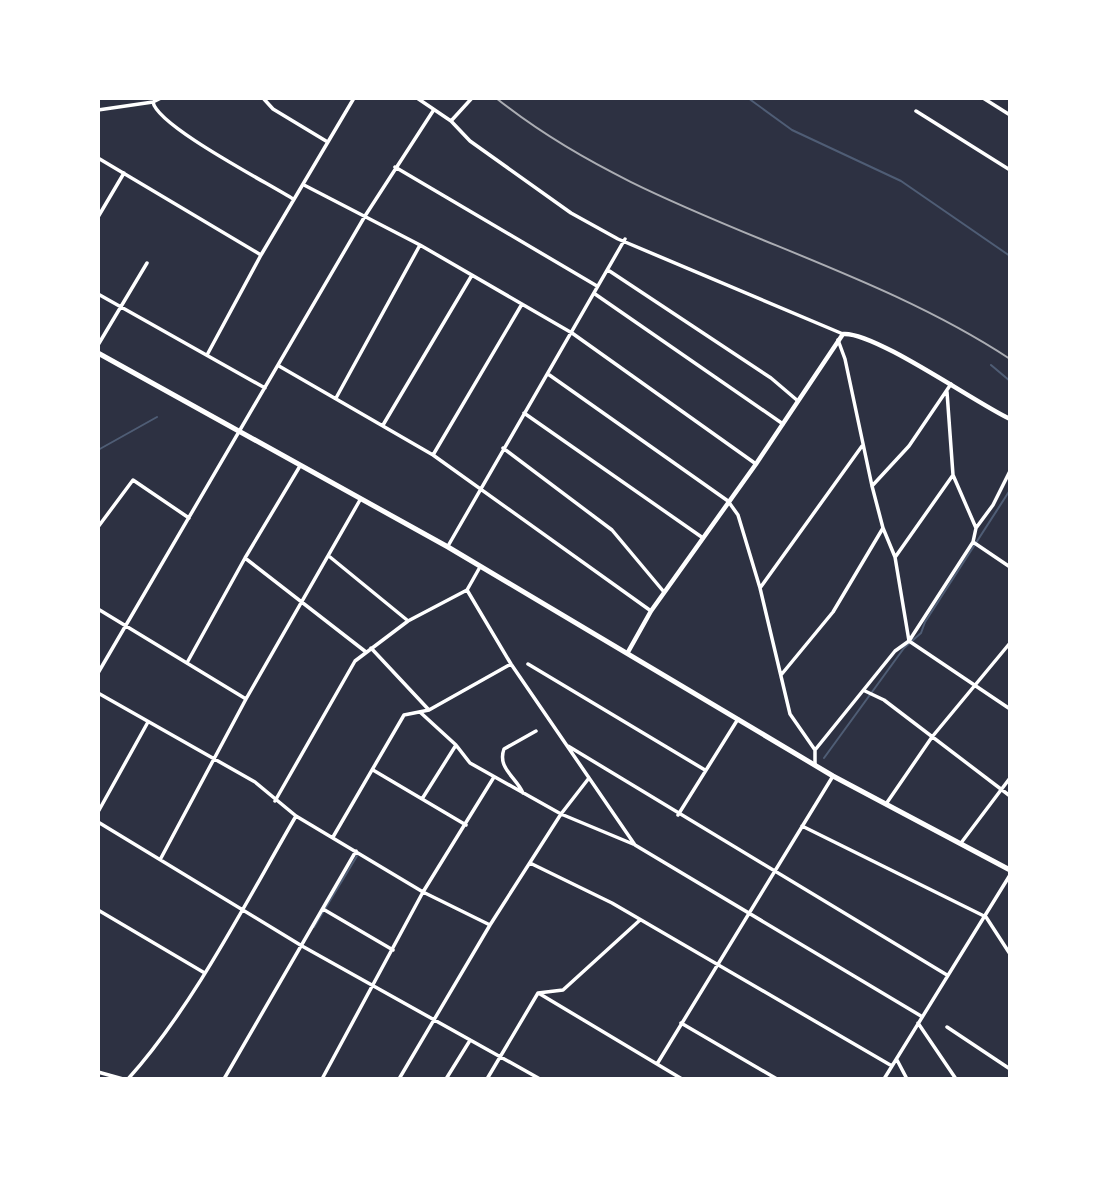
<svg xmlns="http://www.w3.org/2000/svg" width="1108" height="1177" font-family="'Playfair Display',serif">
	<rect width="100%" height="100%" fill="#2d3142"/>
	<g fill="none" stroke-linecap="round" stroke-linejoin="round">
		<path stroke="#4f5d75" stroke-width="2" d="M 748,98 L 792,130 L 901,181 L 1010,256
			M 991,365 L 1010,381
			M 98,450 L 157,417
			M 824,758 L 904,648 L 921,633 L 925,622 L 1010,490
			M 314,927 L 357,856"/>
		<path stroke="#fff" stroke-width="3.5" d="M 263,98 L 273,109 L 326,141
			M 417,98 L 451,121 L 470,141 L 571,213 L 618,239 L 843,334
			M 983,98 L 1010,115
			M 153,102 L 161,98
			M 98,110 L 153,102 C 157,126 268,183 293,199
			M 916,111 L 1010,170
			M 451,121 L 472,98
			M 98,158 L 261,255
			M 395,167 L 597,286
			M 304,185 L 420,245 L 572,333 L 756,464
			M 98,217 L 124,173
			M 608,270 L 771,378 L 798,401
			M 98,294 L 265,388
			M 595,294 L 783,424
			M 838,340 L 845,359 L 872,486 L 883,528 L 895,557 L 909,641 L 1010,709
			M 98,345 L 147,263
			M 207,355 L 261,255 L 354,98
			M 279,366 L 433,455 L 651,611
			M 548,374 L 728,501 L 738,515 L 760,588 L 790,714 L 815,750
			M 336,398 L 420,245
			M 524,413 L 703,538
			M 383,425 L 472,275
			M 503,448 L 612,530 L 664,592
			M 433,455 L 522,304
			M 872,486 L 909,446 L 951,384
			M 98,527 L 133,480 L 189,518
			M 976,528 L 993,505 L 1010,471
			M 973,542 L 1010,567
			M 448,546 L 625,239
			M 896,556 L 953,475
			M 330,557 L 407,620
			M 245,558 L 366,652
			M 480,567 L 467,590 L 511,664 L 635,845 L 921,1016
			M 760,588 L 862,446
			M 98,609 L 246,699
			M 371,648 L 429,710
			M 188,661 L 245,558 L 300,466
			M 528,664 L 705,770
			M 98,673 L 365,216 L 433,111
			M 781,675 L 833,612 L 883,528
			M 865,691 L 884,700 L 1010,796
			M 98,693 L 255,782 L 296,816 L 423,892 L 490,925
			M 421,713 L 456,745 L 470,763 L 561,814 L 633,844
			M 568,746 L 947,975
			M 815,764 L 815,750 L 895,651 L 909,641 L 973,542 L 976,528 L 953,475 L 947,392
			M 373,770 L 466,825
			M 523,793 C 516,777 497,768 504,749 L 536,731
			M 422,799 L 456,745
			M 275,801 L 355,661 L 408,621 L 467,590
			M 886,804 L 932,737 L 1010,643
			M 98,812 L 148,722
			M 678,815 L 738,719
			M 98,822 L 302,946 L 540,1079
			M 802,826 L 986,917 L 1010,954
			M 333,837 L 404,715 L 429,710 L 511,664
			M 961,843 L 1010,778
			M 161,858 L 246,699 L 360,500
			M 530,863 L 612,903 L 892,1066
			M 323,909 L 393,950
			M 98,910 L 203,972
			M 540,994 L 682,1079
			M 681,1023 L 777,1079
			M 918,1023 L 956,1079
			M 947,1027 L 1010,1069
			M 897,1060 L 907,1079
			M 657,1064 L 833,776
			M 98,1072 L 123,1079
			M 128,1079 C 193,1007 247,900 296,816
			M 224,1079 L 356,851
			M 322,1079 L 423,892 L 494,777
			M 399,1079 L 490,925 L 561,814 L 589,778
			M 446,1079 L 469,1042
			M 487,1079 L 538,993 L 563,990 L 640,920
			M 884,1079 L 1010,875"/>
		<path stroke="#fff" stroke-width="4.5" d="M 628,652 L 651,611 L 756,464 L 843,334 C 874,331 977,404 1010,419"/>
		<path stroke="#fff" stroke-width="5" d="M 98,353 L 448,547 L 833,776 L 1010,870"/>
		<path stroke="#abadb3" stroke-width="2" d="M 496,98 C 648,220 849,253 1010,359"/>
	</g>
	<rect width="1108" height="1177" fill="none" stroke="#ffffff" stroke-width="200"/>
</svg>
